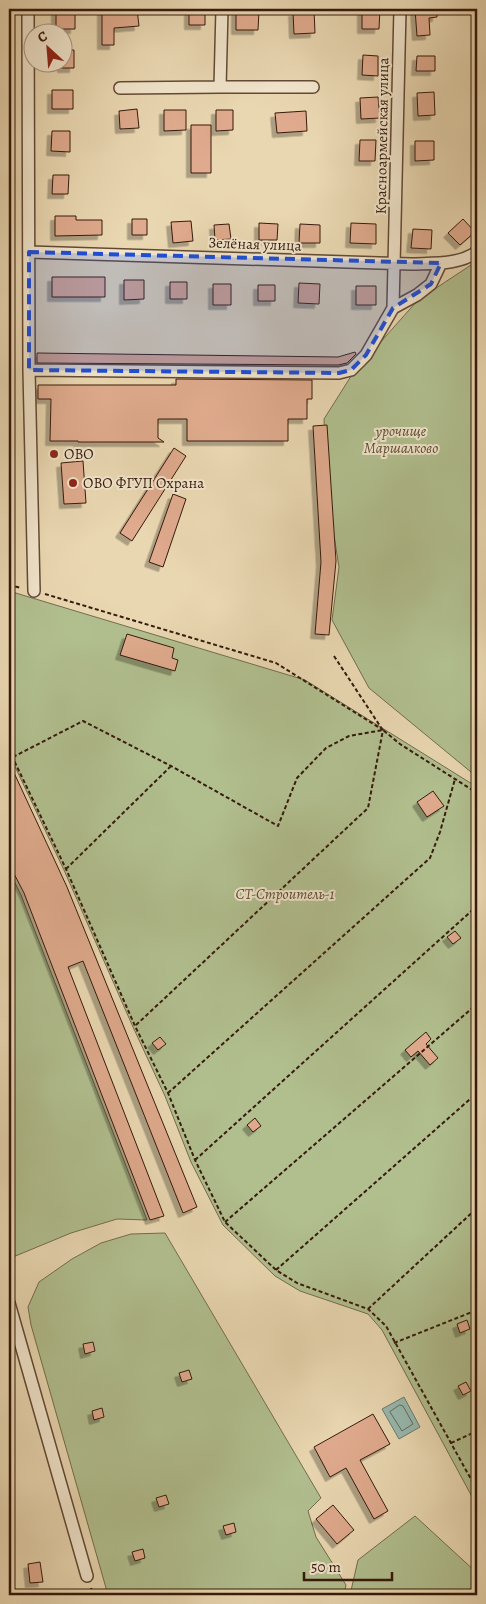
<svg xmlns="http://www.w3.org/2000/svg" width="486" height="1604" font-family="Alegreya,serif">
	<defs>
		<filter id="shadow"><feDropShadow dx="-4.5" dy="4.5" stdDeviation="0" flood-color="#0004"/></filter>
	</defs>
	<rect width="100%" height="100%" fill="#e9d7b1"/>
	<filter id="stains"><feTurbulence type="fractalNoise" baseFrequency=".004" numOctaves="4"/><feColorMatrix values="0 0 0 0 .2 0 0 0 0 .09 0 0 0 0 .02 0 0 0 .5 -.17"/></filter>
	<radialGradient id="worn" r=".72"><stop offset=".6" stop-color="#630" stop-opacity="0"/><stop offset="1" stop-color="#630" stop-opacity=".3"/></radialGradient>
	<path fill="#b1bf8f" stroke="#746c4e" d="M 477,261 L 477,777 L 369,688 L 332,620 L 339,567 L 327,492 L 324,419 L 353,373 L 418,300 Z
		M 9,591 L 305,680 L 477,787 L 477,1506 L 382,1330 L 368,1314 L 300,1291 L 275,1276 L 223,1225 L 191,1162 L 165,1096 L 133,1027 L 64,870 L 9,754 Z
		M 9,871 L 21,895 L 147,1220 L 117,1219 L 71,1233 L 13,1257 L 9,1255 Z
		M 165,1233 L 321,1498 L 308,1511 L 316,1537 L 346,1585 L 344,1595 L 108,1595 L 31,1325 L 28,1307 L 39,1282 L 72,1259 L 101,1243 L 131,1234 Z
		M 415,1516 L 477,1573 L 477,1595 L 350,1595 L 358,1560 Z"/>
	<path fill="#97b9ae" stroke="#70796d" d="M 404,1397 L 420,1427 L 399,1439 L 382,1409 Z"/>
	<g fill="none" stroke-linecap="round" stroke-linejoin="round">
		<path stroke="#666a5d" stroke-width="1" d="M 400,1405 L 403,1406 L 413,1424 L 402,1431 L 390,1412 Z"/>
	</g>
	<path fill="#dfaa8d" stroke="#361a0c" filter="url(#shadow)" d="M 56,9 L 75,9 L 75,29 L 56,29 Z
		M 137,9 L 139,26 L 114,28 L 114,45 L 102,45 L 102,10 Z
		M 189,9 L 205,9 L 205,25 L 189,25 Z
		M 362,9 L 380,9 L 379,29 L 362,29 Z
		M 415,9 L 437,9 L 437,17 L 429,18 L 430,35 L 417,36 Z
		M 236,10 L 259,11 L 258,30 L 236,30 Z
		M 314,10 L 315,33 L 294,34 L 293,12 Z
		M 62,50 L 74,50 L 74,68 L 62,68 Z
		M 363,55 L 378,56 L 378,76 L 362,75 Z
		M 417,56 L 435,56 L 435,71 L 416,71 Z
		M 52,90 L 73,90 L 73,109 L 52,109 Z
		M 434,92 L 435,115 L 418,116 L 417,93 Z
		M 378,97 L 380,118 L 361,119 L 360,98 Z
		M 137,109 L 139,128 L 120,129 L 119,111 Z
		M 164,110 L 186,110 L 186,130 L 164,131 Z
		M 216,110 L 233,110 L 233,130 L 216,131 Z
		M 306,111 L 307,131 L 277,133 L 275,113 Z
		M 191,125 L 211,125 L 211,173 L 191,173 Z
		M 52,131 L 70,131 L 70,152 L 51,151 Z
		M 360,140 L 376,140 L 375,161 L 359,161 Z
		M 415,141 L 434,141 L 434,160 L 415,161 Z
		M 53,175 L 69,175 L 68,194 L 52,194 Z
		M 55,216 L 76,216 L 76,220 L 102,220 L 102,235 L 55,236 Z
		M 132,219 L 147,219 L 147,235 L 132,235 Z
		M 463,219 L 475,232 L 460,245 L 448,233 Z
		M 191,221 L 193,241 L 173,243 L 171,222 Z
		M 259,223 L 278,224 L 277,240 L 259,240 Z
		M 351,223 L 376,224 L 376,244 L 350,243 Z
		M 229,224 L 231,239 L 215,240 L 214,225 Z
		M 300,224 L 320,225 L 320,243 L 299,243 Z
		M 413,229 L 432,230 L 431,249 L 411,248 Z
		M 52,277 L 105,277 L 105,297 L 52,297 Z
		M 124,280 L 144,280 L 144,299 L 124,300 Z
		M 170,282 L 187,282 L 187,299 L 170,299 Z
		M 299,283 L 320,284 L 319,304 L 298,303 Z
		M 213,284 L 231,284 L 231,305 L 213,305 Z
		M 258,285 L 275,285 L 275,301 L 258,301 Z
		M 356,286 L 376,286 L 376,305 L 356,305 Z
		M 355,352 L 356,354 L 347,363 L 338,365 L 37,363 L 37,353 L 338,357 Z
		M 176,379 L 312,380 L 312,399 L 307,399 L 307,419 L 288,419 L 288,441 L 187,441 L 187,419 L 158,419 L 158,438 L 164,442 L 78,442 L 78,441 L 50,441 L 51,399 L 38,399 L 38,385 L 176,385 Z
		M 327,425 L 336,561 L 329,635 L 315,634 L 321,562 L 313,426 Z
		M 174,448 L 186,456 L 132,541 L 120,533 Z
		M 83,461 L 86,503 L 64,504 L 61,463 Z
		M 173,494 L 186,499 L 163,567 L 149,562 Z
		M 127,634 L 174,648 L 172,658 L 178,660 L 175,671 L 120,655 Z
		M 9,762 L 67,887 L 197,1207 L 183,1213 L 83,961 L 68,967 L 164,1216 L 150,1220 L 24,893 L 9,864 Z
		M 433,791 L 444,806 L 427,817 L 417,802 Z
		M 455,931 L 461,938 L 453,944 L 447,937 Z
		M 426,1032 L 431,1039 L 426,1044 L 438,1058 L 430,1065 L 418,1051 L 411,1057 L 405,1050 Z
		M 160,1037 L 166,1044 L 158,1050 L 152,1043 Z
		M 255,1118 L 261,1126 L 253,1132 L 247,1125 Z
		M 467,1320 L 470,1329 L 460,1333 L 457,1324 Z
		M 93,1342 L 95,1351 L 85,1354 L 83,1344 Z
		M 189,1370 L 192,1379 L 182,1382 L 179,1373 Z
		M 466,1382 L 471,1391 L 463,1395 L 458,1386 Z
		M 102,1408 L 104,1417 L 94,1420 L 92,1411 Z
		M 373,1414 L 390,1444 L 360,1460 L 388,1511 L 374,1519 L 346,1468 L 330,1477 L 314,1447 Z
		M 166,1495 L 169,1504 L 159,1507 L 156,1498 Z
		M 333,1505 L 354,1530 L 337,1544 L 316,1519 Z
		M 234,1523 L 236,1532 L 226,1535 L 223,1526 Z
		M 143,1549 L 145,1558 L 135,1561 L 132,1552 Z
		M 40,1562 L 43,1582 L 30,1583 L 28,1564 Z"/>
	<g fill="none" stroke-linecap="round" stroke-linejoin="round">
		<g stroke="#634935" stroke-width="14">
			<path id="minor" d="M 28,9 L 29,370 L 34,591
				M 222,9 L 220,87 L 313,87
				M 120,88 L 220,87
				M 29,252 L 411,264 C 434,263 458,265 477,252
				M 393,308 L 417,295 L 431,284 L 441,263
				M 29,370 L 339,373 L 351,370 L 366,355 L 393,308 L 400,9
				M 9,1303 L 87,1576"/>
		</g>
		<path stroke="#361a0c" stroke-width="2" stroke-dasharray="4 2.5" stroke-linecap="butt" d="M 9,585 L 21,588
			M 45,594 L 276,663 L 383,730 L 368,808 L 135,1026
			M 334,656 L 382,729
			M 9,750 L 66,869 L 135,1026 L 168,1093 L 195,1160 L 225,1222 L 276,1270 L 297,1283 L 368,1309 L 386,1326 L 477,1490
			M 13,757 L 83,721 L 171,766 L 278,826 L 297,778 L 326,748 L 349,736 L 383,730 L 400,744 L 477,793
			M 66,869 L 171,766
			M 168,1093 L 430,858 L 440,832 L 455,779
			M 195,1160 L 477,906
			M 225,1222 L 477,1004
			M 276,1270 L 477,1093
			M 368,1309 L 477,1208
			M 394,1343 L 477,1310
			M 451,1443 L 477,1431
			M 91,1588 L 93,1595"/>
		<use href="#minor" stroke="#f1e5cc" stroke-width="11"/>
	</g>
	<path fill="#1d4ed8" fill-opacity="0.2" stroke="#1d4ed8" stroke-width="4" stroke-dasharray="10 6" stroke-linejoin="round" d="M 29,252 L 441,263 L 431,284 L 393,308 L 366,355 L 351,370 L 339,373 L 29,370 Z"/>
	<g fill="#8f2418" stroke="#f1e5cc" stroke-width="2">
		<circle cx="54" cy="454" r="5"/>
		<circle cx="73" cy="483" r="5"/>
	</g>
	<g text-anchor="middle" stroke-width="4" stroke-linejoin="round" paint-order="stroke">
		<g font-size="15" fill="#361a0c" stroke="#f1e5cc">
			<text transform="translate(382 136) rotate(-89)" y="5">Красноармейская улица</text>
			<text transform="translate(255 244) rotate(2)" y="5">Зелёная улица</text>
		</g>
		<g font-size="15" font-style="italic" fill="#5b4c33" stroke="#f1e5cc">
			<text x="401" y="436">урочище<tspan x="401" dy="17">Маршалково</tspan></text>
			<text x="285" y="899">СТ-Строитель-1</text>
		</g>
		<g font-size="15" fill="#361a0c" stroke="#f1e5cc" text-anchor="start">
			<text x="64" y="459">ОВО</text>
			<text x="83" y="488">ОВО ФГУП Охрана</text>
		</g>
	</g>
	<rect width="486" height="1604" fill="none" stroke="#e9d7b1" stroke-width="30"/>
	<rect x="10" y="10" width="466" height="1584" fill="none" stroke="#361a0c" stroke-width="2.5"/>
	<rect x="15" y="15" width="456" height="1574" fill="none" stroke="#361a0c"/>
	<g transform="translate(48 48) rotate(334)"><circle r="24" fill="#f1e5cc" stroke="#a6947f"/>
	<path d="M0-4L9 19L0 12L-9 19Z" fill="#8f2418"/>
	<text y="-8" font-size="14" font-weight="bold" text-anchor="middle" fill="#361a0c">С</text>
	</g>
	<path d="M304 1572v8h88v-8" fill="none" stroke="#361a0c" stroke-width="2.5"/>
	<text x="311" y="1572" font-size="15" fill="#361a0c" stroke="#f1e5cc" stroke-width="4" paint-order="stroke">50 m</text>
	<rect width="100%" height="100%" filter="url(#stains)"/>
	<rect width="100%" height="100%" fill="url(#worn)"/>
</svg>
